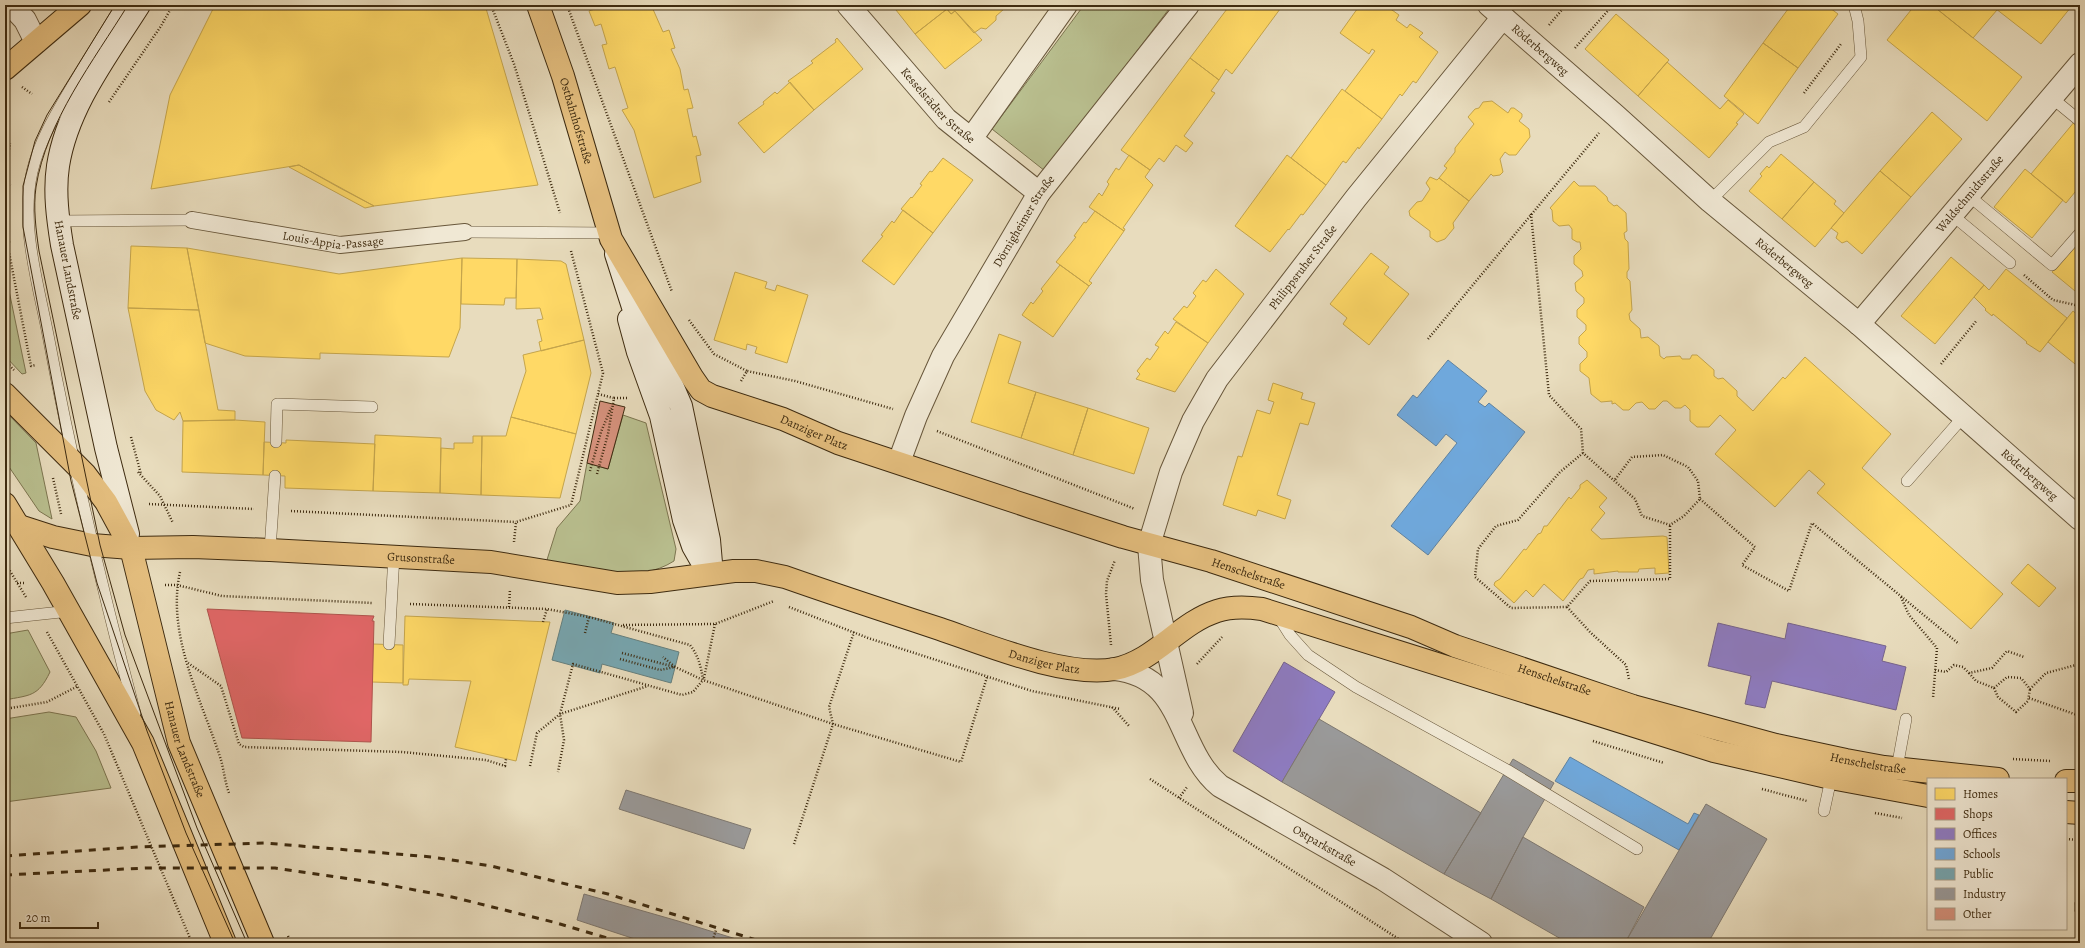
<svg xmlns="http://www.w3.org/2000/svg" width="2085" height="948" font-family="Alegreya,serif">
	<rect width="100%" height="100%" fill="#e8dcbd"/>
	<filter id="stains"><feTurbulence type="fractalNoise" baseFrequency=".005" numOctaves="4"/><feColorMatrix values="0 0 0 0 .2 0 0 0 0 .09 0 0 0 0 .02 0 0 0 .5 -.17"/></filter>
	<radialGradient id="worn" r=".72"><stop offset=".6" stop-color="#630" stop-opacity="0"/><stop offset="1" stop-color="#630" stop-opacity=".3"/></radialGradient>
	<path fill="#b9bf8f" stroke="#7c7550" d="M 1084,5 L 1172,5 L 1045,171 L 992,129 Z
		M 5,271 L 26,373 L 22,374 L 5,356 Z
		M 5,411 L 36,443 L 52,519 L 39,511 L 5,461 Z
		M 623,415 L 646,423 L 676,549 L 674,561 C 637,585 586,569 546,563 L 557,528 L 580,501 L 587,463 L 608,469 Z
		M 28,630 L 50,672 C 38,697 30,695 5,700 L 5,634 Z
		M 49,712 L 76,717 L 96,751 L 111,788 L 5,802 L 5,719 Z"/>
	<path fill="#ffd966" stroke="#c5a54c" d="M 215,5 L 485,5 L 538,185 L 374,206 L 299,165 L 151,189 L 170,95 Z
		M 594,5 L 655,5 L 652,7 L 663,32 L 669,30 L 675,48 L 671,49 L 680,69 L 684,90 L 688,89 L 693,108 L 687,109 L 693,137 L 696,136 L 701,155 L 696,156 L 701,182 L 654,198 L 634,130 L 622,110 L 628,108 L 615,67 L 609,69 L 602,45 L 607,44 L 601,24 L 595,26 L 589,11 L 595,9 Z
		M 892,5 L 944,5 L 947,9 L 915,34 Z
		M 952,5 L 1000,5 L 1004,9 L 996,16 L 996,20 L 986,29 L 981,28 L 974,33 L 955,11 L 951,14 L 947,9 Z
		M 1230,5 L 1283,5 L 1232,74 L 1226,69 L 1219,80 L 1190,58 Z
		M 1360,5 L 1385,5 L 1399,15 L 1396,20 L 1407,28 L 1410,24 L 1423,33 L 1419,37 L 1438,52 L 1416,83 L 1413,81 L 1402,96 L 1400,94 L 1382,119 L 1345,91 L 1375,51 L 1372,49 L 1369,54 L 1340,33 Z
		M 1791,5 L 1826,5 L 1838,14 L 1798,68 L 1763,43 Z
		M 1915,5 L 1932,5 L 2022,77 L 1987,121 L 1887,40 Z
		M 1932,5 L 1991,5 L 1997,10 L 1973,38 Z
		M 1991,5 L 2068,5 L 2071,7 L 2041,44 Z
		M 947,9 L 951,14 L 955,11 L 982,40 L 945,69 L 915,34 Z
		M 1616,14 L 1669,60 L 1638,96 L 1585,49 Z
		M 837,38 L 863,69 L 814,110 L 788,81 L 813,63 L 811,61 L 836,42 L 835,40 Z
		M 1763,43 L 1798,68 L 1758,124 L 1724,96 Z
		M 1190,58 L 1219,80 L 1211,91 L 1215,93 L 1184,136 L 1193,143 L 1186,152 L 1176,145 L 1164,162 L 1159,158 L 1150,170 L 1121,150 Z
		M 1667,62 L 1720,109 L 1728,100 L 1744,114 L 1736,123 L 1738,124 L 1709,158 L 1638,96 Z
		M 790,82 L 814,110 L 764,153 L 738,123 L 764,104 L 763,102 L 775,92 L 777,94 Z
		M 1342,89 L 1382,119 L 1359,149 L 1358,147 L 1346,163 L 1343,161 L 1326,185 L 1291,158 Z
		M 1492,101 L 1508,113 L 1511,108 L 1514,108 L 1522,114 L 1522,117 L 1519,121 L 1529,129 L 1530,137 L 1516,155 L 1509,155 L 1505,152 L 1500,159 L 1503,172 L 1500,175 L 1493,176 L 1491,174 L 1469,201 L 1439,178 L 1447,168 L 1444,166 L 1455,152 L 1455,148 L 1474,124 L 1468,117 L 1475,109 L 1479,108 L 1483,102 Z
		M 1932,112 L 1962,139 L 1911,197 L 1880,171 Z
		M 2080,115 L 2080,186 L 2066,203 L 2031,174 Z
		M 1781,154 L 1814,182 L 1782,219 L 1749,191 L 1762,176 L 1760,174 L 1767,166 L 1769,168 Z
		M 1129,155 L 1150,170 L 1145,177 L 1153,185 L 1123,228 L 1125,229 L 1124,231 L 1089,207 L 1099,193 L 1102,196 L 1109,184 L 1107,182 L 1116,168 L 1119,170 Z
		M 1287,155 L 1326,185 L 1303,215 L 1301,214 L 1289,230 L 1288,229 L 1270,252 L 1235,226 Z
		M 943,158 L 973,180 L 933,233 L 901,209 L 911,197 L 912,198 L 922,185 L 920,184 L 930,171 L 932,172 Z
		M 299,165 L 338,187 L 374,206 L 365,208 L 289,167 Z
		M 2025,169 L 2063,200 L 2032,238 L 1994,207 Z
		M 1880,171 L 1911,197 L 1862,254 L 1847,241 L 1842,243 L 1836,238 L 1838,233 L 1831,228 Z
		M 1430,177 L 1437,180 L 1439,178 L 1469,201 L 1453,223 L 1454,228 L 1445,239 L 1437,242 L 1430,237 L 1430,231 L 1410,216 L 1409,211 L 1417,202 L 1422,201 L 1430,189 L 1426,183 Z
		M 1574,181 L 1579,186 L 1595,186 L 1607,197 L 1608,201 L 1614,206 L 1617,205 L 1626,213 L 1627,231 L 1624,233 L 1625,239 L 1628,242 L 1629,269 L 1627,272 L 1627,278 L 1630,281 L 1632,310 L 1629,314 L 1630,320 L 1640,329 L 1641,338 L 1648,337 L 1659,346 L 1660,356 L 1664,359 L 1666,357 L 1680,356 L 1682,359 L 1690,359 L 1692,355 L 1697,355 L 1714,370 L 1714,376 L 1718,379 L 1723,378 L 1737,391 L 1737,396 L 1753,411 L 1783,377 L 1785,379 L 1805,357 L 1891,434 L 1862,468 L 2003,594 L 1971,629 L 1817,493 L 1825,484 L 1809,470 L 1775,507 L 1715,454 L 1736,430 L 1720,415 L 1709,427 L 1697,427 L 1690,421 L 1690,410 L 1685,405 L 1681,408 L 1675,408 L 1667,401 L 1663,401 L 1655,409 L 1649,409 L 1642,402 L 1636,403 L 1629,410 L 1623,410 L 1615,403 L 1612,404 L 1612,401 L 1601,402 L 1591,394 L 1589,378 L 1580,371 L 1580,364 L 1587,357 L 1587,352 L 1579,344 L 1579,337 L 1586,330 L 1586,325 L 1577,317 L 1577,310 L 1584,303 L 1584,298 L 1576,291 L 1575,283 L 1583,276 L 1582,271 L 1574,264 L 1574,256 L 1581,249 L 1580,242 L 1577,242 L 1572,239 L 1572,229 L 1569,225 L 1559,226 L 1553,221 L 1552,210 L 1550,208 Z
		M 1814,182 L 1836,201 L 1834,204 L 1844,213 L 1815,247 L 1782,219 Z
		M 903,210 L 933,233 L 894,285 L 862,261 L 883,236 L 881,235 L 892,221 L 894,223 Z
		M 1095,211 L 1124,231 L 1089,281 L 1092,283 L 1089,286 L 1056,262 L 1076,237 L 1074,236 L 1084,222 L 1086,223 Z
		M 2080,238 L 2080,286 L 2075,291 L 2052,272 Z
		M 131,246 L 187,248 L 199,310 L 128,308 Z
		M 187,248 L 339,274 L 462,258 L 460,328 L 449,357 L 320,353 L 320,359 L 245,356 L 205,343 Z
		M 1371,253 L 1389,267 L 1384,274 L 1409,294 L 1369,345 L 1343,324 L 1347,318 L 1330,304 Z
		M 1951,257 L 1984,285 L 1935,344 L 1901,316 Z
		M 462,258 L 517,259 L 516,298 L 505,298 L 504,305 L 461,304 Z
		M 517,259 L 561,261 L 566,264 L 584,340 L 541,351 L 539,342 L 542,341 L 537,320 L 543,319 L 540,308 L 516,309 Z
		M 1060,265 L 1089,286 L 1053,337 L 1022,315 L 1031,302 L 1033,304 L 1043,291 L 1041,289 Z
		M 1216,269 L 1244,294 L 1208,343 L 1173,319 L 1184,306 L 1187,308 L 1196,296 L 1193,293 L 1203,280 L 1206,282 Z
		M 2006,269 L 2067,318 L 2040,352 L 2026,343 L 2027,342 L 1993,314 L 1992,316 L 1985,310 L 1986,309 L 1974,297 L 1984,285 L 1989,290 Z
		M 735,272 L 767,282 L 765,288 L 775,291 L 777,285 L 808,295 L 787,363 L 755,353 L 757,347 L 747,344 L 746,350 L 714,340 Z
		M 128,308 L 199,310 L 218,410 L 235,411 L 235,420 L 183,421 L 180,412 L 174,420 L 156,410 L 145,391 Z
		M 2073,311 L 2080,317 L 2080,368 L 2048,342 Z
		M 1176,322 L 1208,343 L 1175,392 L 1136,379 L 1140,374 L 1137,371 L 1147,358 L 1150,360 L 1159,347 L 1155,345 L 1165,331 L 1168,334 Z
		M 999,334 L 1021,342 L 1008,383 L 1036,392 L 1021,438 L 971,422 Z
		M 584,340 L 591,373 L 576,434 L 511,417 L 526,371 L 523,355 Z
		M 1273,383 L 1303,393 L 1301,399 L 1315,403 L 1308,425 L 1300,423 L 1277,495 L 1291,500 L 1285,519 L 1258,510 L 1256,516 L 1223,505 L 1238,456 L 1242,457 L 1257,410 L 1270,414 L 1274,402 L 1268,400 Z
		M 1036,392 L 1088,408 L 1073,455 L 1021,438 Z
		M 1088,408 L 1149,428 L 1134,474 L 1073,455 Z
		M 511,417 L 576,434 L 560,498 L 481,495 L 482,436 L 506,436 Z
		M 235,420 L 265,422 L 263,475 L 182,472 L 183,421 Z
		M 375,435 L 441,438 L 440,493 L 373,491 Z
		M 473,436 L 482,436 L 481,495 L 440,493 L 441,448 L 454,449 L 454,443 L 473,443 Z
		M 286,440 L 375,444 L 373,491 L 285,488 L 285,476 L 263,475 L 264,442 L 286,443 Z
		M 1587,480 L 1607,498 L 1599,507 L 1605,513 L 1591,530 L 1601,539 L 1663,536 L 1667,537 L 1669,573 L 1655,574 L 1655,568 L 1639,569 L 1638,572 L 1618,572 L 1618,571 L 1594,574 L 1594,569 L 1588,570 L 1583,578 L 1580,579 L 1563,601 L 1544,584 L 1533,597 L 1526,590 L 1514,603 L 1494,585 L 1495,582 L 1500,579 L 1524,549 L 1526,550 L 1538,534 L 1541,533 L 1544,526 L 1547,526 L 1569,497 L 1571,499 L 1580,488 L 1580,485 Z
		M 2028,564 L 2056,588 L 2039,607 L 2011,583 Z
		M 405,616 L 550,622 L 516,761 L 455,747 L 471,681 L 409,679 L 408,685 L 403,685 Z
		M 373,644 L 403,645 L 403,683 L 372,682 Z"/>
	<path fill="#e06666" stroke="#af544c" d="M 207,609 L 374,616 L 372,621 L 374,621 L 371,742 L 242,738 Z"/>
	<path fill="#8e7cc3" stroke="#76648d" d="M 1718,623 L 1785,639 L 1788,623 L 1886,646 L 1882,661 L 1906,667 L 1896,710 L 1772,681 L 1765,708 L 1745,704 L 1751,676 L 1708,666 Z
		M 1284,662 L 1335,692 L 1282,782 L 1233,751 Z"/>
	<path fill="#6fa8dc" stroke="#60829f" d="M 1448,360 L 1487,391 L 1478,402 L 1485,407 L 1489,403 L 1525,432 L 1428,555 L 1391,526 L 1457,443 L 1446,434 L 1436,446 L 1397,415 L 1413,395 L 1417,398 Z
		M 1570,757 L 1688,824 L 1694,813 L 1699,815 L 1679,850 L 1555,781 Z"/>
	<path fill="#76a5af" stroke="#65807f" d="M 565,610 L 614,623 L 611,633 L 679,652 L 671,683 L 602,664 L 600,673 L 552,660 Z"/>
	<path fill="#999" stroke="#7e7870" d="M 1319,719 L 1481,813 L 1444,874 L 1282,782 Z
		M 1513,759 L 1554,783 L 1523,837 L 1491,899 L 1444,874 Z
		M 626,790 L 751,829 L 744,849 L 619,809 Z
		M 1706,804 L 1767,839 L 1708,943 L 1625,943 Z
		M 1523,837 L 1644,907 L 1625,943 L 1568,943 L 1491,899 Z
		M 584,894 L 678,921 L 749,943 L 647,943 L 577,920 Z"/>
	<path fill="#d5917c" stroke="#3e2b10" d="M 600,401 L 625,407 L 608,469 L 587,463 Z"/>
	<g fill="none" stroke-linecap="round" stroke-linejoin="round">
		<g stroke="#68573b" stroke-width="12">
			<path id="service" d="M 122,5 C 104,33 88,60 71,88 C 55,115 39,142 32,172 C 20,225 38,283 48,335 C 72,462 102,588 135,713
				M 2052,98 L 2080,121
				M 1968,195 L 2052,265 L 2080,233
				M 1710,201 L 1769,142 L 1804,127 L 1861,57 L 1858,21 L 1854,5
				M 1951,214 L 2010,263
				M 58,221 L 192,220
				M 465,232 L 610,233
				M 276,442 L 277,404 L 372,407
				M 1907,481 L 1964,416
				M 270,550 L 275,476
				M 1278,616 L 1290,635 L 1308,655 L 1356,687 L 1507,770 L 1637,849
				M 5,618 L 70,611
				M 389,644 L 394,555
				M 1897,768 L 1906,719
				M 1824,811 L 1832,774
				M 2080,905 L 2080,909"/>
		</g>
		<g stroke="#68573b" stroke-width="18">
			<g id="pedestrian">
				<path id="s1" d="M 192,220 L 340,245 L 465,232"/>
			</g>
		</g>
		<g stroke="#68573b" stroke-width="24">
			<g id="minor">
				<path d="M 11,5 L 25,20 L 36,42"/>
				<path id="s2" d="M 848,5 L 946,119 L 1039,193"/>
				<path id="s3" d="M 1489,5 L 1615,115 L 1710,201 L 1859,324 L 2080,519"/>
				<path d="M 971,139 L 1066,5"/>
				<path id="s4" d="M 1859,324 L 2080,64"/>
				<path id="s5" d="M 899,462 L 916,416 L 943,356 L 1039,193 L 1188,5"/>
				<path id="s6" d="M 1149,545 L 1171,472 L 1193,421 L 1217,379 L 1356,198 L 1503,17"/>
			</g>
		</g>
		<g stroke="#68573b" stroke-width="24">
			<g id="tertiary">
				<path d="M 1149,545 L 1152,580 L 1182,713"/>
				<path id="s7" d="M 1114,669 C 1186,676 1175,749 1220,786 L 1383,879 L 1481,943"/>
			</g>
		</g>
		<g stroke="#3e2b10" stroke-width="24">
			<path id="secondary" d="M 616,254 L 633,307 L 666,371 L 681,406 L 709,540 L 711,563 L 709,574
				M 629,319 L 638,352 L 661,416 L 684,520 L 693,546 L 709,574
				M 128,534 L 106,448 L 62,245 C 58,220 54,192 58,166 C 67,107 108,54 139,5"/>
		</g>
		<g stroke="#3e2b10" stroke-width="24">
			<g id="primary">
				<path id="s8" d="M 538,5 L 563,76 L 611,239 L 692,377 L 701,390 L 712,396 L 783,419 L 838,443 L 1031,507 L 1123,537 L 1211,561 L 1411,627 L 1455,646 L 1633,706 L 1776,745 L 1846,760 L 1884,767 L 1998,779"/>
				<path d="M 5,69 L 80,5"/>
				<path id="s9" d="M 5,394 L 85,474 L 106,502 L 131,548 L 179,743 L 263,943"/>
				<path d="M 5,504 L 53,583 L 143,743 L 225,943"/>
				<path id="s10" d="M 19,526 L 53,537 L 92,545 L 131,548 L 193,547 L 270,550 L 491,562 L 617,583 L 650,582 L 734,571 L 756,571 L 785,577 C 836,595 888,612 940,629 C 987,645 1066,678 1115,669 C 1155,661 1179,623 1217,611 C 1232,606 1247,607 1262,609 L 1714,751 L 1831,778 L 1928,796"/>
				<path d="M 2066,781 L 2080,781"/>
				<path d="M 2066,812 L 2080,813"/>
			</g>
		</g>
		<path stroke="#3e2b10" stroke-width="2.5" stroke-dasharray="1 2" stroke-linecap="butt" d="M 491,5 L 514,64 L 560,213
			M 567,5 L 672,292
			M 1549,25 L 1566,5
			M 1575,48 L 1613,5
			M 22,87 L 32,94
			M 1804,93 L 1841,44
			M 109,102 L 161,26 L 173,5
			M 5,173 L 10,143
			M 5,184 L 11,185
			M 5,208 L 8,228
			M 1531,214 L 1549,395 L 1581,429 L 1583,453 L 1635,499 L 1642,516 L 1670,525 L 1684,516 L 1700,499 L 1698,481 L 1688,467 L 1663,455 L 1632,457 L 1614,481
			M 10,241 L 7,242 L 31,366 L 36,365
			M 571,251 L 603,373 L 598,394
			M 2024,275 L 2053,300 L 2080,306
			M 689,320 L 714,354 L 747,371
			M 1428,339 L 1599,133
			M 5,361 L 14,370
			M 1941,364 L 1977,320
			M 741,381 L 747,371 L 795,381 L 893,409
			M 937,431 L 1135,509
			M 131,437 L 141,474
			M 1583,453 L 1560,472 L 1518,520 L 1496,526 L 1478,549 L 1475,577 L 1511,608 L 1567,607 L 1590,581 L 1670,579 L 1670,525
			M 590,471 L 601,432 L 611,408
			M 138,472 L 160,496 L 173,523
			M 597,474 L 608,434 L 614,398 L 629,398
			M 53,478 L 61,514
			M 1700,499 L 1755,547 L 1742,565 L 1789,591 L 1812,523 L 1959,644
			M 149,504 L 254,509
			M 291,511 L 516,522
			M 514,542 L 516,522 L 571,505 L 598,394 L 614,398
			M 5,563 L 26,597
			M 180,572 C 166,636 202,700 221,760 C 224,771 225,782 229,793
			M 17,583 L 24,583
			M 165,585 L 177,585 L 222,596 L 373,603
			M 1901,597 L 1909,615 L 1937,648 L 1933,698
			M 410,604 L 547,609 L 589,617 L 690,645 C 698,655 701,666 703,680 L 693,692 L 682,695 L 573,664 L 560,714 L 564,740 L 558,772
			M 509,607 L 510,589
			M 789,607 L 868,638 L 1032,691 L 1120,709
			M 1567,607 L 1590,632 L 1626,665 L 1629,679
			M 543,622 L 547,609
			M 623,625 L 715,624 L 774,601
			M 47,632 L 104,734 L 192,943
			M 585,633 L 589,617
			M 1111,645 L 1106,594 L 1107,581 L 1115,560
			M 622,653 L 675,667 L 703,680 L 833,724 L 961,762 L 987,677
			M 620,659 L 660,670 L 675,667 L 663,657
			M 188,663 L 221,686 L 239,744 L 244,747 L 402,752 L 486,760 L 505,766 L 506,759
			M 1197,664 L 1222,637
			M 1935,670 L 1946,672 L 1954,665 L 1963,667 L 1969,673 L 1992,668 L 2007,651 L 2024,657
			M 1969,673 L 1976,681 L 1994,688 L 2007,677 L 2021,678 L 2030,689 L 2046,673 L 2080,664
			M 704,678 L 715,624
			M 1994,688 L 1998,697 L 2016,712 L 2028,701 L 2030,689
			M 2029,698 L 2080,716
			M 1112,707 L 1130,727
			M 5,709 L 47,702 L 78,686
			M 1593,741 L 1664,763
			M 2013,759 L 2050,761
			M 530,766 L 537,733 L 560,714 L 648,686
			M 1150,779 L 1405,943
			M 1762,789 L 1807,801
			M 1179,798 L 1187,787
			M 1875,813 L 1902,818
			M 2066,839 L 2080,840
			M 794,844 L 833,724 L 829,707 L 854,632
			M 288,936 L 291,943
			M 712,943 L 716,930"/>
		<use href="#service" stroke="#f0e8d4" stroke-width="11"/>
		<use href="#pedestrian" stroke="#f0e8d4" stroke-width="16"/>
		<use href="#minor" stroke="#f0e8d4" stroke-width="22"/>
		<use href="#tertiary" stroke="#f0e8d4" stroke-width="22"/>
		<use href="#secondary" stroke="#f0e8d4" stroke-width="22"/>
		<use href="#primary" stroke="#e4be7e" stroke-width="22"/>
		<path stroke="#3e2b10" stroke-width="1" d="M 115,5 L 47,115 L 35,141 L 23,186 L 23,227 L 71,481 L 97,583 L 147,731 L 186,833 L 235,943
			M 128,5 C 94,60 46,122 36,187 C 33,208 36,230 39,251 L 100,545 L 125,635 L 197,828 L 247,943"/>
		<path stroke="#3e2b10" stroke-width="3" stroke-dasharray="7 7" stroke-linecap="butt" d="M 5,856 L 137,847 L 265,843 L 432,857 L 491,866 L 608,894 L 766,943
			M 5,875 L 146,868 L 275,868 L 378,883 L 452,897 L 553,922 L 624,943"/>
	</g>
	<g text-anchor="middle" stroke-width="4" stroke-linejoin="round" paint-order="stroke">
		<g font-size="12" fill="#3e2b10" stroke="#f0e8d4">
			<text dy="4" stroke="none"><textPath href="#s3" startOffset="68">Röderbergweg</textPath></text>
			<text dy="4" stroke="none"><textPath href="#s2" startOffset="135">Kesselstädter Straße</textPath></text>
			<text dy="4" stroke="none"><textPath href="#s8" startOffset="122">Ostbahnhofstraße</textPath></text>
			<text dy="4" stroke="none"><textPath href="#s4" startOffset="171">Waldschmidtstraße</textPath></text>
			<text dy="4" stroke="none"><textPath href="#s5" startOffset="272">Dörnigheimer Straße</textPath></text>
			<text dy="4" stroke="none"><textPath href="#s1" startOffset="143">Louis-Appia-Passage</textPath></text>
			<text dy="4" stroke="none"><textPath href="#s3" startOffset="392">Röderbergweg</textPath></text>
			<text dy="4" stroke="none"><textPath href="#s6" startOffset="321">Philippsruher Straße</textPath></text>
			<text transform="translate(68 270) rotate(79)" y="4">Hanauer Landstraße</text>
			<text dy="4" stroke="none"><textPath href="#s8" startOffset="542">Danziger Platz</textPath></text>
			<text dy="4" stroke="none"><textPath href="#s3" startOffset="716">Röderbergweg</textPath></text>
			<text dy="4" stroke="none"><textPath href="#s10" startOffset="405">Grusonstraße</textPath></text>
			<text dy="4" stroke="none"><textPath href="#s8" startOffset="999">Henschelstraße</textPath></text>
			<text dy="4" stroke="none"><textPath href="#s10" startOffset="1045">Danziger Platz</textPath></text>
			<text dy="4" stroke="none"><textPath href="#s8" startOffset="1323">Henschelstraße</textPath></text>
			<text dy="4" stroke="none"><textPath href="#s9" startOffset="409">Hanauer Landstraße</textPath></text>
			<text dy="4" stroke="none"><textPath href="#s8" startOffset="1648">Henschelstraße</textPath></text>
			<text dy="4" stroke="none"><textPath href="#s7" startOffset="286">Ostparkstraße</textPath></text>
		</g>
	</g>
	<rect width="2085" height="948" fill="none" stroke="#e8dcbd" stroke-width="20"/>
	<rect x="6" y="6" width="2073" height="936" fill="none" stroke="#3e2b10" stroke-width="2"/>
	<rect x="10" y="10" width="2065" height="928" fill="none" stroke="#3e2b10"/>
	<rect x="1927" y="778" width="140" height="152" fill="#f0e8d4" stroke="#a99c86"/>
	<rect x="1935" y="788" width="20" height="12" fill="#ffd966" stroke="#a99c86"/>
	<text x="1963" y="798" font-size="12" fill="#3e2b10">Homes</text>
	<rect x="1935" y="808" width="20" height="12" fill="#e06666" stroke="#a99c86"/>
	<text x="1963" y="818" font-size="12" fill="#3e2b10">Shops</text>
	<rect x="1935" y="828" width="20" height="12" fill="#8e7cc3" stroke="#a99c86"/>
	<text x="1963" y="838" font-size="12" fill="#3e2b10">Offices</text>
	<rect x="1935" y="848" width="20" height="12" fill="#6fa8dc" stroke="#a99c86"/>
	<text x="1963" y="858" font-size="12" fill="#3e2b10">Schools</text>
	<rect x="1935" y="868" width="20" height="12" fill="#76a5af" stroke="#a99c86"/>
	<text x="1963" y="878" font-size="12" fill="#3e2b10">Public</text>
	<rect x="1935" y="888" width="20" height="12" fill="#999999" stroke="#a99c86"/>
	<text x="1963" y="898" font-size="12" fill="#3e2b10">Industry</text>
	<rect x="1935" y="908" width="20" height="12" fill="#d5917c" stroke="#a99c86"/>
	<text x="1963" y="918" font-size="12" fill="#3e2b10">Other</text>
	<path d="M20 922v6h78v-6" fill="none" stroke="#3e2b10" stroke-width="2"/>
	<text x="26" y="922" font-size="12" fill="#3e2b10" stroke="#f0e8d4" stroke-width="3" paint-order="stroke">20 m</text>
	<rect width="100%" height="100%" filter="url(#stains)"/>
	<rect width="100%" height="100%" fill="url(#worn)"/>
</svg>
